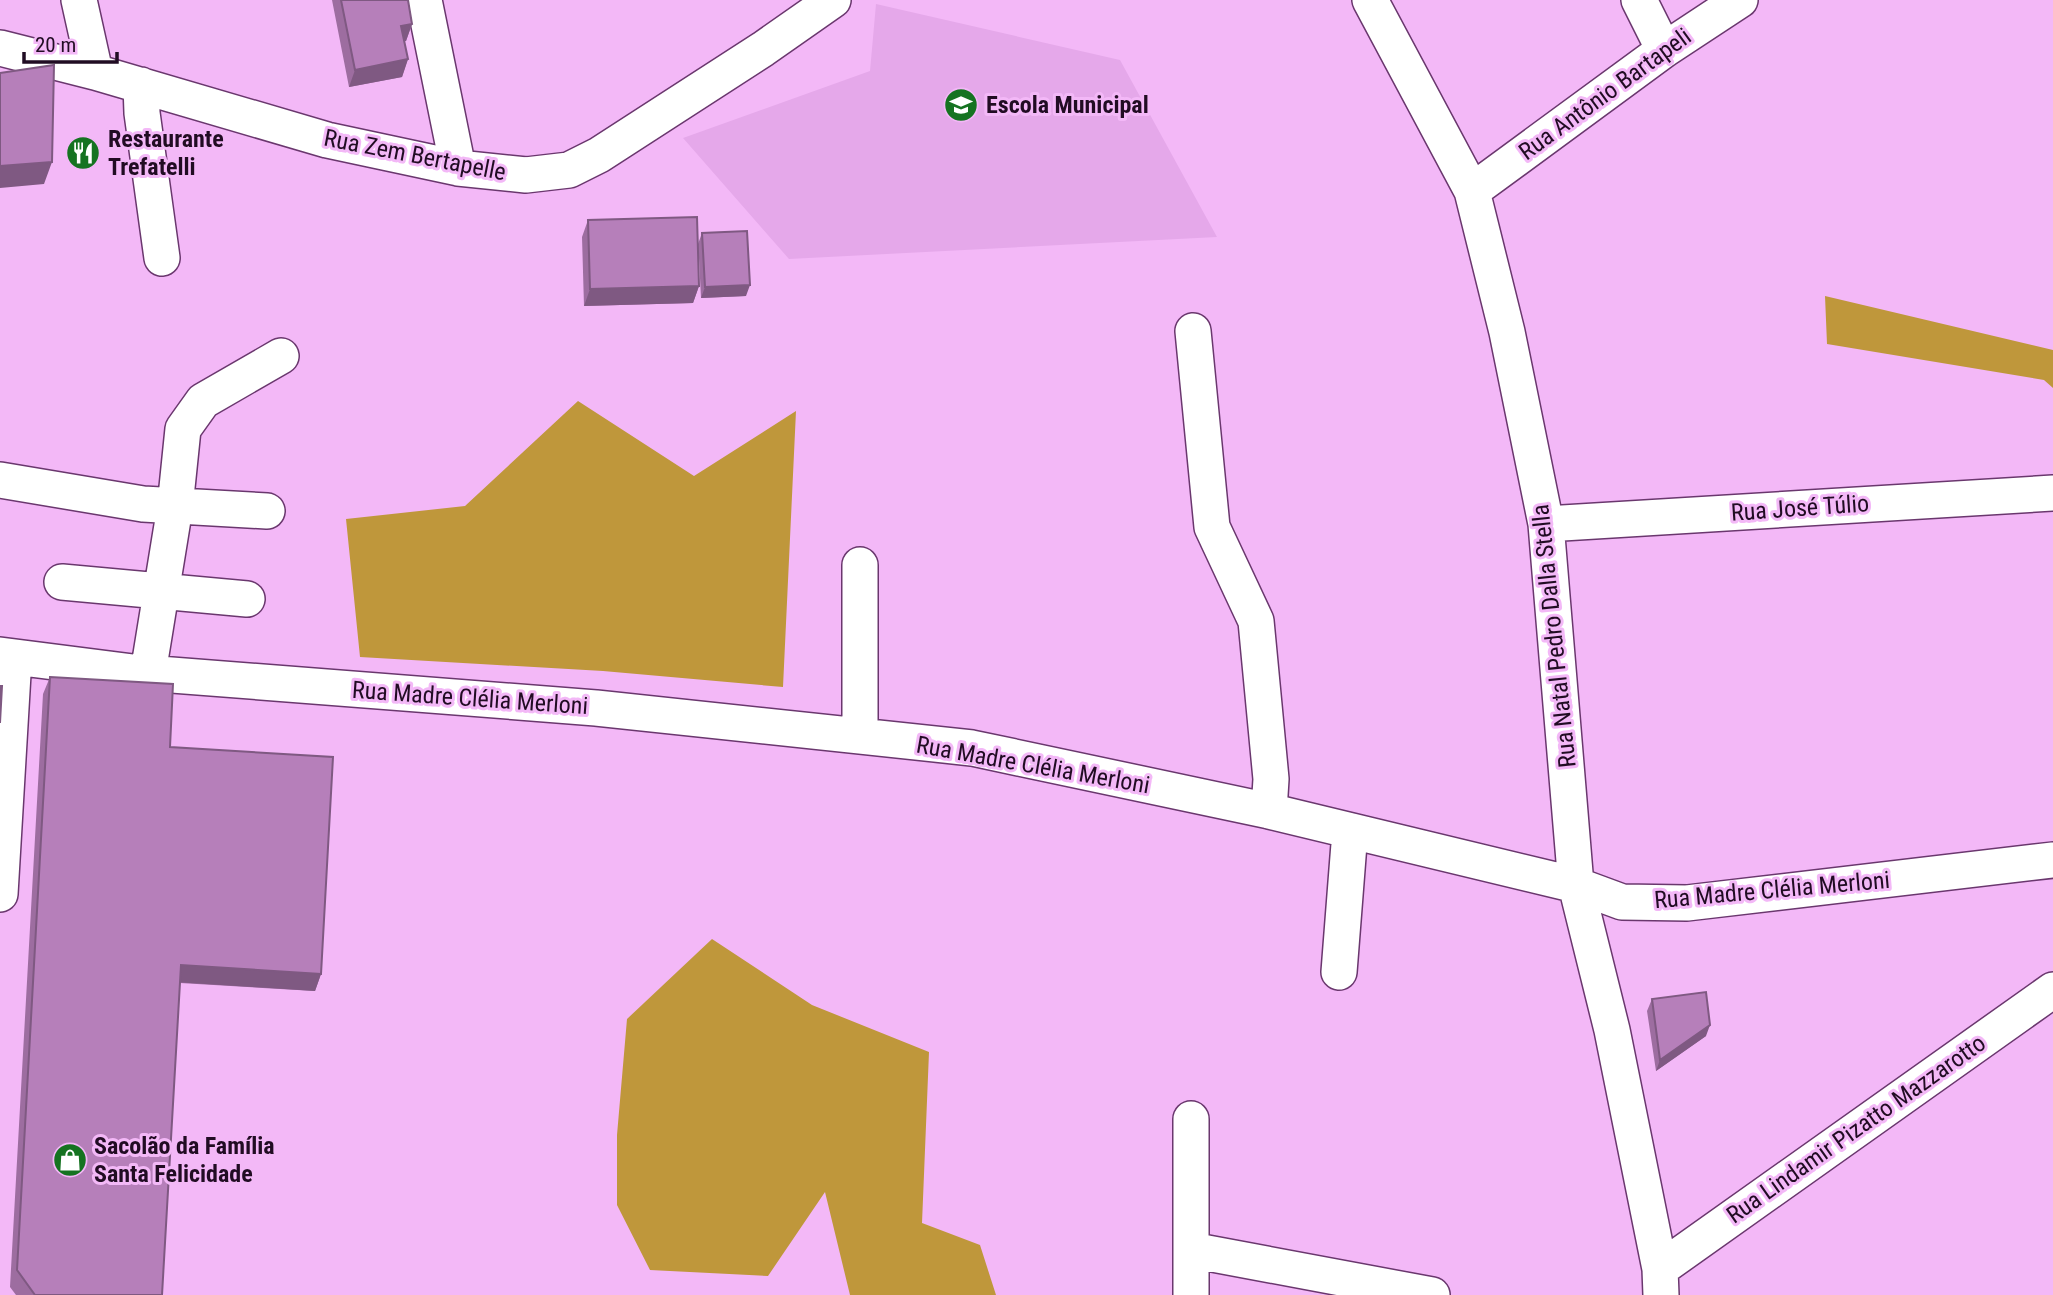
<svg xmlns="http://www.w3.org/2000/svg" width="2053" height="1295" font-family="'Roboto Condensed',sans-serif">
	<rect width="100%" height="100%" fill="#f3b8f7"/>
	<path fill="#e5a8ea" d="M 876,4 L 1120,60 L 1217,237 L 789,259 L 683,138 L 870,71 Z"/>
	<path fill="#bf973b" d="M 1825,296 L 2053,350 L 2053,388 L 2044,380 L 1827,344 Z
		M 578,401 L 694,476 L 796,411 L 783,687 L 603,671 L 360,657 L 346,519 L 465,506 Z
		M 712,939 L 812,1005 L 929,1052 L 922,1223 L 980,1245 L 996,1295 L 850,1295 L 825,1192 L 768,1276 L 650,1270 L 617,1205 L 617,1135 L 627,1019 Z"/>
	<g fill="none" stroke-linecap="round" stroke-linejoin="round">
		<g stroke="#6a376e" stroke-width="38">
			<path id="minor" d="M 79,0 L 95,72
				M 424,0 L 458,168
				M 1370,0 L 1472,191 L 1507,332 L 1546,524 L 1576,885 L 1612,1030 L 1660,1269 L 1661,1295
				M 1639,0 L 1664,50
				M 0,48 L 95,72 L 327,140 L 458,168 L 526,175 L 569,170 L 599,155 L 763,49 L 833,0
				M 141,85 L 142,113 L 162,258
				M 1472,191 L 1664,50 L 1740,0
				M 1193,331 L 1212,527 L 1256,621 L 1271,779 L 1269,811
				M 0,480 L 143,504 L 267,511
				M 1546,524 L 2053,493
				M 860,565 L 860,736
				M 62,582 L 247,599
				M 0,655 L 133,672 L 596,708 L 972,748 L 1269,811 L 1576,885 L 1622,902 L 1687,903 L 2053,860
				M 148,673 L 175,507 L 183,429 L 203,401 L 281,356
				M 0,894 L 14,657
				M 1339,972 L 1350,831
				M 1191,1250 L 1432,1295
				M 1660,1269 L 2053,990
				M 1191,1295 L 1191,1119"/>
		</g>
		<use href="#minor" stroke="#fff" stroke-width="35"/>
	</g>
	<path fill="#9d6da0" d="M 332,0 L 408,0 L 412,24 L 406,41 L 404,41 L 408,59 L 402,77 L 349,87 Z
		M 588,220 L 698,244 L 702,233 L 746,296 L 701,298 L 699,258 L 699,286 L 693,303 L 584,306 L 582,237 Z
		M 50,677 L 170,747 L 321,974 L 315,991 L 180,983 L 162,1295 L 16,1295 L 10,1287 L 43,694 Z
		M 1652,999 L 1706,1036 L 1656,1071 L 1647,1011 Z"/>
	<path fill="#7f5982" d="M 412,24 L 406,41 L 395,43 L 401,26 Z
		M 408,59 L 402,77 L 349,87 L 355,70 Z
		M 52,162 L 44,184 L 0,188 L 0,166 Z
		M 750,285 L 746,296 L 701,298 L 705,287 Z
		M 699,286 L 693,303 L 584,306 L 590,289 Z
		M 181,965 L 321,974 L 315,991 L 174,982 Z
		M 1710,1025 L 1706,1036 L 1656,1071 L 1660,1060 Z"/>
	<path fill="#b67fba" stroke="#7f5982" stroke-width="2" d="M 341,0 L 408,0 L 412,24 L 401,26 L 408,59 L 355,70 Z
		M 54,65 L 52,162 L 0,166 L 0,73 Z
		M 697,217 L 699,286 L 590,289 L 588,220 Z
		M 747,231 L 750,285 L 705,287 L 702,233 Z
		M 50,677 L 173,684 L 170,747 L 333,757 L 321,974 L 181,965 L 162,1295 L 35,1295 L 17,1270 Z
		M 0,686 L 2,686 L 0,723 Z
		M 1706,992 L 1710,1025 L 1660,1060 L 1652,999 Z"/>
	<defs>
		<g id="school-disc" transform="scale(1.75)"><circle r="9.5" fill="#157321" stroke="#f3b8f7"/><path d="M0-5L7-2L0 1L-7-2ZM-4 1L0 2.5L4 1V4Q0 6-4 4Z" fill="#fff"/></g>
		<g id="restaurant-disc" transform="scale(1.75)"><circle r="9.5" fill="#157321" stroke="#f3b8f7"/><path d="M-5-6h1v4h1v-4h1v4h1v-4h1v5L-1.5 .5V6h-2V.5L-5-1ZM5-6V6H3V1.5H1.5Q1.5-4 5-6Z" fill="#fff"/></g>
		<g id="shop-disc" transform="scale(1.75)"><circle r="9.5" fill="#157321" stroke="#f3b8f7"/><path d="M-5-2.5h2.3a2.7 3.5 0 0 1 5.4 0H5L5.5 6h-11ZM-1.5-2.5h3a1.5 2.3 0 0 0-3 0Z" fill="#fff"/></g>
	</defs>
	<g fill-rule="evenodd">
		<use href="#school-disc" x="961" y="105"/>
		<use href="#restaurant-disc" x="83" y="153"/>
		<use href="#shop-disc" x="70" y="1160"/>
	</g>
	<g text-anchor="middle" stroke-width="6" stroke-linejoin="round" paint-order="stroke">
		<g font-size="24" fill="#210c23" stroke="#f3b8f7">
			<text transform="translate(1605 94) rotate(-36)" y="8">Rua Antônio Bartapeli</text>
			<text transform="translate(415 155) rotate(11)" y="8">Rua Zem Bertapelle</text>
			<text transform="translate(1800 508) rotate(-4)" y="8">Rua José Túlio</text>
			<text transform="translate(1554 636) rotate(-96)" y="8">Rua Natal Pedro Dalla Stella</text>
			<text transform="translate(470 698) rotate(4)" y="8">Rua Madre Clélia Merloni</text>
			<text transform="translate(1033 765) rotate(10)" y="8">Rua Madre Clélia Merloni</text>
			<text transform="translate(1772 890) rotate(-5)" y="8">Rua Madre Clélia Merloni</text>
			<text transform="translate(1856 1129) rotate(-35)" y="8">Rua Lindamir Pizatto Mazzarotto</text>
		</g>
		<g font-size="24" font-weight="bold" fill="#210c23" stroke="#f3b8f7" text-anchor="start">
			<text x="986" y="113">Escola Municipal</text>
			<text x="108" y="147">Restaurante<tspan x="108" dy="28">Trefatelli</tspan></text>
			<text x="94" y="1154">Sacolão da Família<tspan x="94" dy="28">Santa Felicidade</tspan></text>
		</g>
	</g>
	<path d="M24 52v10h93v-10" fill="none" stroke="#210c23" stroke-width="3.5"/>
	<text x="35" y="52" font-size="21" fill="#210c23" stroke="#f3b8f7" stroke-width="5" paint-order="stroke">20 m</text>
</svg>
